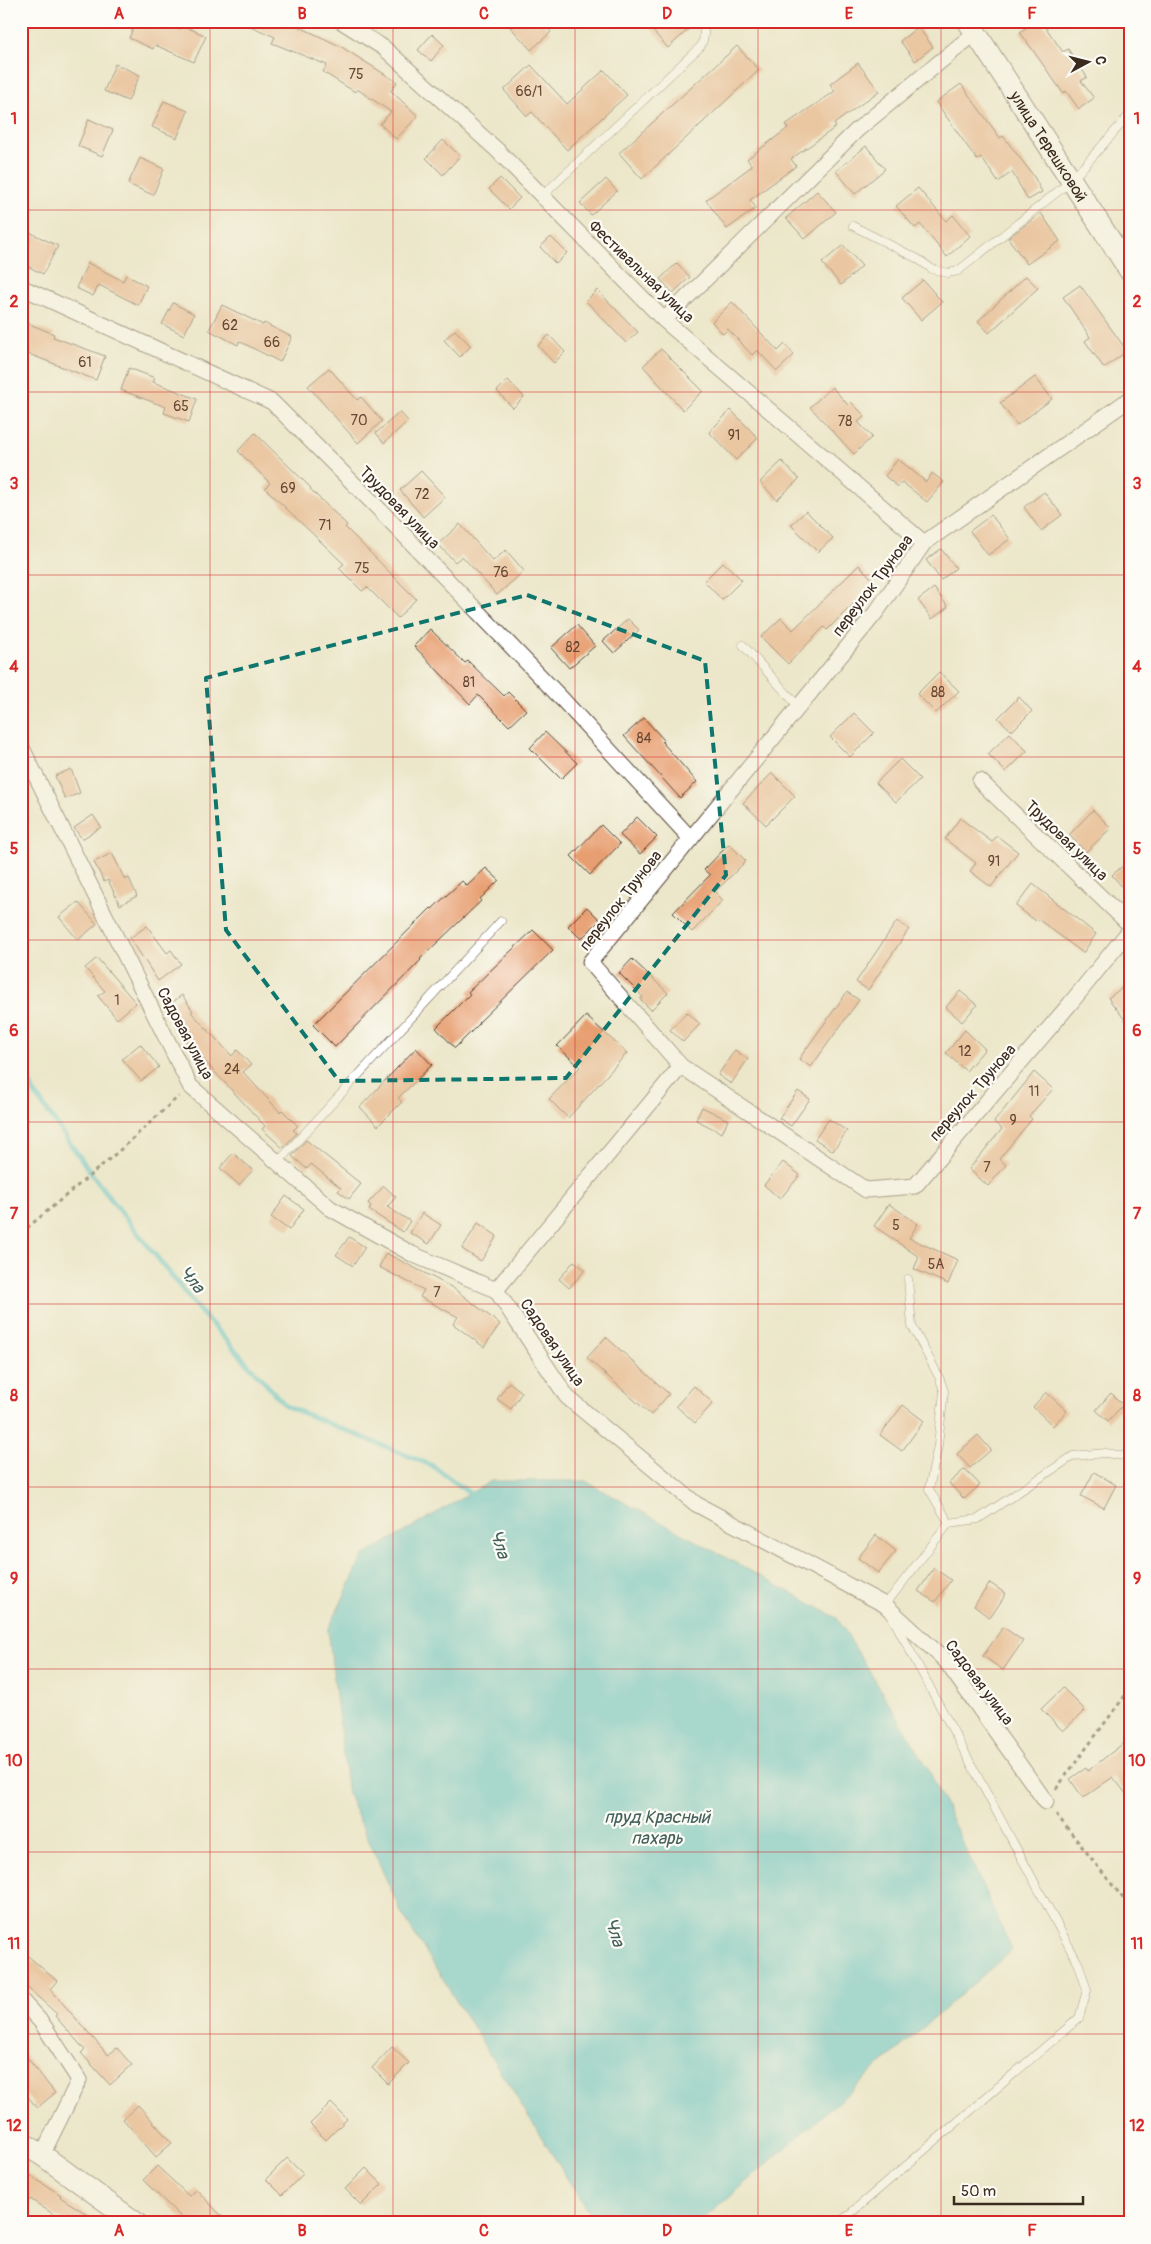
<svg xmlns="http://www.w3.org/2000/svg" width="1151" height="2244" font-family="Pangolin,sans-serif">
	<rect width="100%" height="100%" fill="#fdfcf7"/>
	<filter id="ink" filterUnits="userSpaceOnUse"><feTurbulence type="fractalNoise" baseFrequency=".02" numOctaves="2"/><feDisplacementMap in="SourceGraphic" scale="10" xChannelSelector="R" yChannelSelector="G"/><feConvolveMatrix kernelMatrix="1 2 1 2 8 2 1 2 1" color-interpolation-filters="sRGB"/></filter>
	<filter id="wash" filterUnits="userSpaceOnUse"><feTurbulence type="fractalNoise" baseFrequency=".0096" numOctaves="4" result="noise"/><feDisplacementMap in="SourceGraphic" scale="20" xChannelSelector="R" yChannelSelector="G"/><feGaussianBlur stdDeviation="1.12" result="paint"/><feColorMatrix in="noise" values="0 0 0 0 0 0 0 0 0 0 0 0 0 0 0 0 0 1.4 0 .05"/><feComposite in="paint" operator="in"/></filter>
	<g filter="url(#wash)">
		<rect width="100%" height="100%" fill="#ece7ca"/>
		<path fill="#56c3ce" stroke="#487676" d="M 491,1481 L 585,1481 L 837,1618 L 928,1768 L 1012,1950 L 699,2223 L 595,2223 L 402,1914 L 348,1795 L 328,1630 L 363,1556 Z"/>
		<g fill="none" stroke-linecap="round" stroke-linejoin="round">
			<path stroke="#56c3ce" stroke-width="5" d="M 21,1055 L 33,1091 L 99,1184 L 198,1309 L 286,1406 L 433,1466 L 471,1494 L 473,1500"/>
		</g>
		<g id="blocks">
			<path fill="#e79e6f" d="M 136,21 L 162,21 L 180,29 L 182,25 L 206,36 L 194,62 L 155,45 L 153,49 L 129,38 Z
				M 239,21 L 287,21 L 340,46 L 397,82 L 391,91 L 418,116 L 396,139 L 380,124 L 391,112 L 357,89 L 355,92 L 323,72 L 327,65 L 272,43 L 275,37 Z
				M 505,21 L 541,21 L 551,32 L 531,50 Z
				M 644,21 L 693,21 L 694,24 L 668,48 Z
				M 1035,21 L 1041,21 L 1063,52 L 1068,49 L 1087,77 L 1081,81 L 1094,98 L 1079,109 L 1066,91 L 1063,93 L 1020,32 Z
				M 918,27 L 933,47 L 915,61 L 900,41 Z
				M 432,34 L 444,45 L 431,61 L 418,50 Z
				M 737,46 L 759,70 L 642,179 L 619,153 Z
				M 858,63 L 879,91 L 834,124 L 836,127 L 791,159 L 796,166 L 750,200 L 756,208 L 727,229 L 706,200 L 752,166 L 747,159 L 788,128 L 785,125 L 835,91 L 830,84 Z
				M 115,64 L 140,75 L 128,101 L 104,91 Z
				M 531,65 L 567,104 L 604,70 L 627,95 L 567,150 L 532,112 L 527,116 L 504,90 Z
				M 961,84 L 1000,138 L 1003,136 L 1033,175 L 1042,192 L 1028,200 L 1012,172 L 998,182 L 981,157 L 977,160 L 936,102 Z
				M 164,101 L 188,111 L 177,138 L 152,127 Z
				M 89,119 L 113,130 L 102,156 L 78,146 Z
				M 443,140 L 460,156 L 443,175 L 426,158 Z
				M 866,146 L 885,169 L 855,194 L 836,171 Z
				M 140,158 L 164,169 L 153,195 L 128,184 Z
				M 500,178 L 520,198 L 509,209 L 489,189 Z
				M 606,179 L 617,191 L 591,215 L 580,203 Z
				M 918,188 L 946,221 L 953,215 L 970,236 L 947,257 L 920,224 L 915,228 L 896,206 Z
				M 817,191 L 836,212 L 805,239 L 786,218 Z
				M 1041,213 L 1060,241 L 1027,264 L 1008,238 Z
				M 27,231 L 58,246 L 43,274 L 21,263 L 21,242 Z
				M 551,237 L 567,253 L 556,264 L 540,247 Z
				M 843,245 L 862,266 L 841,285 L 822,263 Z
				M 88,263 L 123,281 L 126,275 L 147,286 L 138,305 L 99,285 L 93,296 L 76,288 Z
				M 677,263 L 690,277 L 673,293 L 660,279 Z
				M 1026,276 L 1038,288 L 989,333 L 978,321 Z
				M 923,280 L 942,302 L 921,320 L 902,298 Z
				M 1080,285 L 1127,351 L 1104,368 L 1085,341 L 1090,337 L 1063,297 Z
				M 597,290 L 638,332 L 626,343 L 586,301 Z
				M 732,302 L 778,351 L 785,344 L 794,355 L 777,371 L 757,350 L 752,355 L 728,329 L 723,334 L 712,322 Z
				M 173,303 L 194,314 L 184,335 L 162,324 Z
				M 222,305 L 263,325 L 264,323 L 292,337 L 280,362 L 239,341 L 238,345 L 209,330 Z
				M 27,323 L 54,334 L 53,337 L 105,356 L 96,380 L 21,351 L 21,338 Z
				M 455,330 L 471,346 L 460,357 L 444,340 Z
				M 549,335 L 565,352 L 554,363 L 538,346 Z
				M 661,349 L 703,391 L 683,410 L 643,366 Z
				M 129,368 L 155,378 L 153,382 L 197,399 L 189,422 L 164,413 L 166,407 L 121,390 Z
				M 329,368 L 357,400 L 361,397 L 382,421 L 358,443 L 308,386 Z
				M 1035,377 L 1052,399 L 1017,425 L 1000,403 Z
				M 508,380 L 524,397 L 513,408 L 497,391 Z
				M 832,387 L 848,405 L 851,402 L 865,416 L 858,422 L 872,437 L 854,454 L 810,407 Z
				M 731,410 L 758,438 L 736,460 L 709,432 Z
				M 400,412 L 408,421 L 384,443 L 376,433 Z
				M 255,433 L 311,488 L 310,489 L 347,525 L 345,527 L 416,599 L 398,618 L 367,587 L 362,591 L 339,568 L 344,564 L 265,488 L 270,483 L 238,451 Z
				M 898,459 L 926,482 L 932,473 L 944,482 L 927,502 L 902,482 L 898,487 L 885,476 Z
				M 782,461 L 799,479 L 777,500 L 760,482 Z
				M 421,471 L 445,497 L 423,517 L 400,490 Z
				M 1044,492 L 1062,515 L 1041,531 L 1024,507 Z
				M 806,511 L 833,538 L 818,552 L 791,525 Z
				M 991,515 L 1010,539 L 988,555 L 970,531 Z
				M 460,524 L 493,561 L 506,550 L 524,571 L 497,595 L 462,556 L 455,562 L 438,544 Z
				M 941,549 L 956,568 L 941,580 L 926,560 Z
				M 723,562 L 742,580 L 722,600 L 704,581 Z
				M 859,565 L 875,582 L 827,630 L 824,627 L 788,664 L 761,637 L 781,618 L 793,630 Z
				M 934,588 L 948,607 L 932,619 L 918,600 Z
				M 628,619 L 639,630 L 614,653 L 603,641 Z
				M 577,625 L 595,646 L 569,668 L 551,648 Z
				M 430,629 L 465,663 L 468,661 L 504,696 L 508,692 L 526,710 L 509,726 L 478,695 L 470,704 L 414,646 Z
				M 939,672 L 959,691 L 936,713 L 917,694 Z
				M 1019,697 L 1032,711 L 1012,731 L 998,718 Z
				M 854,713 L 874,733 L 850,757 L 830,737 Z
				M 644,718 L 664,740 L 662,742 L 697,782 L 680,798 L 624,736 Z
				M 545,732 L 577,763 L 561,779 L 530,748 Z
				M 1010,733 L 1027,751 L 1006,772 L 988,754 Z
				M 900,759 L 920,779 L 896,802 L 876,783 Z
				M 71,769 L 80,793 L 65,799 L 55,776 Z
				M 772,773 L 795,796 L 766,825 L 743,803 Z
				M 1093,810 L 1111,828 L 1086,852 L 1069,835 Z
				M 93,815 L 101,827 L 82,839 L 74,828 Z
				M 637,817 L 657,837 L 640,854 L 620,835 Z
				M 960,818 L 992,842 L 997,836 L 1018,852 L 991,887 L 970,871 L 976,863 L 945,839 Z
				M 601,825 L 620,844 L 590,875 L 571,856 Z
				M 729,844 L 746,861 L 715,892 L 723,900 L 692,932 L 673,913 L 710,875 L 704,870 Z
				M 112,853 L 125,880 L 129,878 L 137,896 L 120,905 L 108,880 L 104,882 L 94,862 Z
				M 1130,860 L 1130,896 L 1112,875 Z
				M 486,868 L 499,880 L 480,899 L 481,901 L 420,959 L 421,960 L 335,1047 L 313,1025 L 431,908 L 432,909 L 462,881 L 467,886 Z
				M 1033,884 L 1096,934 L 1083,953 L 1038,919 L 1036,921 L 1016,906 Z
				M 78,902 L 97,924 L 78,940 L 59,917 Z
				M 587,907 L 600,920 L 581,939 L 568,926 Z
				M 897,921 L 909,929 L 868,990 L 856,982 Z
				M 147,926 L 167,953 L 171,950 L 181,964 L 158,981 L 130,938 Z
				M 533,930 L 553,950 L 478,1023 L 479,1024 L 455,1048 L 436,1028 L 470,994 L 468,992 Z
				M 97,958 L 136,1003 L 117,1019 L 98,996 L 105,991 L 85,968 Z
				M 632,959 L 668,993 L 651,1010 L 640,999 L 643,997 L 619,973 Z
				M 1130,982 L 1130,1026 L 1108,998 Z
				M 960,991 L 977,1005 L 962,1022 L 946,1007 Z
				M 847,992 L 859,1000 L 811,1067 L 799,1059 Z
				M 182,995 L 193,1011 L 191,1012 L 232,1056 L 237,1050 L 251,1065 L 243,1072 L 280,1112 L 282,1110 L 298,1126 L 293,1130 L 297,1133 L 283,1148 L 262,1129 L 265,1126 L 186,1041 L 188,1039 L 165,1008 Z
				M 687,1012 L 700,1024 L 683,1042 L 670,1030 Z
				M 586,1016 L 627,1053 L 568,1118 L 549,1099 L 580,1067 L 557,1046 Z
				M 965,1030 L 985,1049 L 966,1071 L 946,1053 Z
				M 140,1044 L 159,1067 L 141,1081 L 122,1059 Z
				M 416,1048 L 432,1065 L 398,1098 L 402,1102 L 378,1126 L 360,1107 Z
				M 735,1050 L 748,1059 L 731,1084 L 718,1075 Z
				M 1034,1072 L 1053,1089 L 1029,1116 L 1032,1119 L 999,1159 L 1006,1165 L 988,1186 L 969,1169 L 1002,1129 L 994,1122 Z
				M 798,1091 L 810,1099 L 791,1126 L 779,1118 Z
				M 702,1107 L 728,1120 L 722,1133 L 696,1120 Z
				M 829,1119 L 847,1131 L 833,1151 L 815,1139 Z
				M 306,1140 L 361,1184 L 349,1199 L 338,1191 L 341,1188 L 311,1164 L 307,1169 L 292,1156 Z
				M 233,1153 L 253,1170 L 239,1185 L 220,1168 Z
				M 783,1162 L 800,1175 L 780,1199 L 764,1185 Z
				M 384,1186 L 396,1197 L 387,1207 L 410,1221 L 403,1232 L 369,1210 L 371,1206 L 368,1203 Z
				M 286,1196 L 304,1209 L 289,1230 L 271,1217 Z
				M 889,1204 L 918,1224 L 909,1238 L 958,1260 L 948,1284 L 914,1269 L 919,1257 L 874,1226 Z
				M 422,1213 L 441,1225 L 429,1244 L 410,1233 Z
				M 478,1223 L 497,1236 L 481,1261 L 462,1249 Z
				M 349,1237 L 365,1247 L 353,1266 L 336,1255 Z
				M 386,1253 L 453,1288 L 500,1324 L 484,1347 L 453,1324 L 458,1317 L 420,1297 L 424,1290 L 379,1267 Z
				M 574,1261 L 585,1270 L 569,1288 L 559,1279 Z
				M 606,1337 L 669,1394 L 651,1415 L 587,1358 Z
				M 509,1382 L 522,1392 L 511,1409 L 497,1399 Z
				M 694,1386 L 713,1403 L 695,1423 L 676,1406 Z
				M 1046,1392 L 1067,1411 L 1053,1426 L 1033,1407 Z
				M 1111,1393 L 1123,1405 L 1108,1421 L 1096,1410 Z
				M 903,1405 L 924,1421 L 902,1451 L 880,1435 Z
				M 978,1435 L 991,1450 L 970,1468 L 957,1454 Z
				M 965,1469 L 980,1485 L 964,1499 L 949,1483 Z
				M 1094,1472 L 1116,1485 L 1104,1508 L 1081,1496 Z
				M 876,1535 L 896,1551 L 878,1573 L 858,1558 Z
				M 934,1568 L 951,1580 L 935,1602 L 918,1591 Z
				M 990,1583 L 1006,1594 L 990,1618 L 974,1606 Z
				M 1003,1627 L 1023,1641 L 1003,1670 L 983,1656 Z
				M 1063,1688 L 1085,1710 L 1063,1731 L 1041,1709 Z
				M 1130,1738 L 1130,1799 L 1113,1777 L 1083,1798 L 1070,1779 L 1086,1768 L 1088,1771 Z
				M 21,1950 L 57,1981 L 50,1989 L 108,2055 L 117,2048 L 132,2065 L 110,2085 L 81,2053 L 85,2050 L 55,2016 L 57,2014 L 21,1982 Z
				M 392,2047 L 409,2063 L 388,2084 L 372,2068 Z
				M 21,2050 L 55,2093 L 37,2108 L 21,2088 Z
				M 331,2103 L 347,2119 L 326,2140 L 310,2124 Z
				M 138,2105 L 172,2143 L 156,2157 L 123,2119 Z
				M 287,2158 L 303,2174 L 282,2195 L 266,2179 Z
				M 157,2166 L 189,2196 L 196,2189 L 228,2223 L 187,2223 L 143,2180 Z
				M 366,2168 L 382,2184 L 361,2205 L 345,2189 Z
				M 26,2173 L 61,2195 L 60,2197 L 101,2223 L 67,2223 L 30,2199 L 21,2214 L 21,2181 Z"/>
		</g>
	</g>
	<g filter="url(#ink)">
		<use href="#blocks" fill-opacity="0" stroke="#564638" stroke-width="1"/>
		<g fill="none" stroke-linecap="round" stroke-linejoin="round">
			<g stroke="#564638" stroke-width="9">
				<path id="lane" d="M 541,197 L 701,46 C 705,36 706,30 699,21
					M 853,226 L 918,259 L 932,269 L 948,273 L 958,271 L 1071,181 L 1130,114
					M 743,645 L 798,706
					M 278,1162 L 501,921
					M 908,1279 L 912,1326 L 939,1377 L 944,1391 L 938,1445 L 929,1489 L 949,1523
					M 886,1606 L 885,1605 L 949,1523 L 978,1519 L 1073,1456 L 1106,1453 L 1130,1457
					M 839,2223 L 1079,2018 L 1087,1990 L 1079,1965 L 892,1617"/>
			</g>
			<g stroke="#564638" stroke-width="17">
				<path id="street" d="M 341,21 L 384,48 L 497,150 L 664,320 L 924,543
					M 21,287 L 272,402 L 373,503 L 563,700 L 691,839
					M 664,320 L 857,130 L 975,33
					M 1130,399 L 924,543 L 877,611 L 590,962 L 681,1066 L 866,1190 L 915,1186 L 1069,1005 L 1130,930
					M 21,746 L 190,1086 L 330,1208 L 412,1254 L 496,1290 L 567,1397 L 696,1504 L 885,1605 L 945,1660 L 1046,1802
					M 980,781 L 1130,925
					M 496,1290 L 681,1066
					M 21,2000 L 42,2023 L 79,2080 L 42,2155"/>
			</g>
			<g stroke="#564638" stroke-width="23">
				<g id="secondary">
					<path id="s1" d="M 968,21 L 1130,271"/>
					<path d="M 21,2142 L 42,2155 L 136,2223"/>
				</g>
			</g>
			<path stroke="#564638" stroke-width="3" stroke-dasharray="4 4" stroke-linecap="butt" d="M 21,1233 L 119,1151 L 179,1096
				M 1056,1789 L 1130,1689
				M 1056,1814 L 1130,1907"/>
			<use href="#lane" stroke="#fff" stroke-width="8"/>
			<use href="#street" stroke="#fff" stroke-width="15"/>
			<use href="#secondary" stroke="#fff" stroke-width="21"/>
		</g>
	</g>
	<path d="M0 0H1151V2244H0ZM 527,595 L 705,661 L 726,875 L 566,1078 L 339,1081 L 226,930 L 206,678 Z" fill="#ece7ca" fill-opacity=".55" fill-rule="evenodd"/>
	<path fill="none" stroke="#0f766e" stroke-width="4" stroke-dasharray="10 6" stroke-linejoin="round" d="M 527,595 L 705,661 L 726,875 L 566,1078 L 339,1081 L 226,930 L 206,678 Z"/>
	<path fill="none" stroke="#d62828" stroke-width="1" stroke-opacity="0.55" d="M 210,21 L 210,2223M 393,21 L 393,2223M 575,21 L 575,2223M 758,21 L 758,2223M 941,21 L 941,2223M 21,210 L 1130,210M 21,392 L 1130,392M 21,575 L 1130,575M 21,757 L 1130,757M 21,940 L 1130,940M 21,1122 L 1130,1122M 21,1304 L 1130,1304M 21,1487 L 1130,1487M 21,1669 L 1130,1669M 21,1852 L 1130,1852M 21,2034 L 1130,2034"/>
	<g text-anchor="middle" stroke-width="4.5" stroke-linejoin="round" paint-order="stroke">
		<g font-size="14" fill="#664732">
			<text x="356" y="79">75</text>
			<text x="529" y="96">66/1</text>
			<text x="230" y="330">62</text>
			<text x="272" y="347">66</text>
			<text x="85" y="367">61</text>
			<text x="181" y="411">65</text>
			<text x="359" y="425">70</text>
			<text x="845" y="426">78</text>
			<text x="734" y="440">91</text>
			<text x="288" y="493">69</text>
			<text x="422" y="499">72</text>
			<text x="325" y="530">71</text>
			<text x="362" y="573">75</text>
			<text x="501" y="577">76</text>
			<text x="573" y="652">82</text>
			<text x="469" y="687">81</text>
			<text x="938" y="697">88</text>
			<text x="644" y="743">84</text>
			<text x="994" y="866">91</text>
			<text x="117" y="1005">1</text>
			<text x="965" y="1056">12</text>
			<text x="232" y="1074">24</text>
			<text x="1034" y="1096">11</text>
			<text x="1013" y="1125">9</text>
			<text x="987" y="1172">7</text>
			<text x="896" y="1230">5</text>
			<text x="936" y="1269">5А</text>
			<text x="437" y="1297">7</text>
		</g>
		<g font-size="16" fill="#3b2a1e" stroke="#fdfcf7">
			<text dy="6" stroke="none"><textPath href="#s1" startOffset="149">улица Терешковой</textPath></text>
			<text transform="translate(642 271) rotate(44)" y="6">Фестивальная улица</text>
			<text transform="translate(400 507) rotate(46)" y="6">Трудовая улица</text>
			<text transform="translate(872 585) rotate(-53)" y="6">переулок Трунова</text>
			<text transform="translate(1067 840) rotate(44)" y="6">Трудовая улица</text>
			<text transform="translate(620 900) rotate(-52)" y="6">переулок Трунова</text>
			<text transform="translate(186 1033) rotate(62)" y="6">Садовая улица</text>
			<text transform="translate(972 1092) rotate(-49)" y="6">переулок Трунова</text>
			<text transform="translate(553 1342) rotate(56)" y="6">Садовая улица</text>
			<text transform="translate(980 1682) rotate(53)" y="6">Садовая улица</text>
		</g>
		<g font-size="18" font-style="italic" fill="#44605c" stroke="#fdfcf7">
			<text transform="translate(192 1279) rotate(52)" y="6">Чла</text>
			<text transform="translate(500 1544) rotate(73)" y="6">Чла</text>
			<text x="657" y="1823">пруд Красный<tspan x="657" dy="21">пахарь</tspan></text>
			<text transform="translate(615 1932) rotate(73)" y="6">Чла</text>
		</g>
	</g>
	<rect width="1151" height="2244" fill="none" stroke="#fdfcf7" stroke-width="55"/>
	<g transform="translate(1088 62) rotate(83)" stroke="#fdfcf7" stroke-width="4" paint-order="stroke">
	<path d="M0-4L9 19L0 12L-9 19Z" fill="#3b2a1e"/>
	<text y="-8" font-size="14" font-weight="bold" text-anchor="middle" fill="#3b2a1e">С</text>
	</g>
	<path d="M954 2196v8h129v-8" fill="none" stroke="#3b2a1e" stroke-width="2.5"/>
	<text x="961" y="2196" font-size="15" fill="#3b2a1e" stroke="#fdfcf7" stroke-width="4" paint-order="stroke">50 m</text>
	<rect x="28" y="28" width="1096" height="2188" fill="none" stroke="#d62828" stroke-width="2"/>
	<g font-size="16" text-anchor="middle" font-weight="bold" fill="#d62828">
		<text x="119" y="19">A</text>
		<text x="302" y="19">B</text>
		<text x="484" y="19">C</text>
		<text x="667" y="19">D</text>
		<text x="849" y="19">E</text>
		<text x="1032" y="19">F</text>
		<text x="14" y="124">1</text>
		<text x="1137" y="124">1</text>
		<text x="14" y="307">2</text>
		<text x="1137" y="307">2</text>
		<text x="14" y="489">3</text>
		<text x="1137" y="489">3</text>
		<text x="14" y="672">4</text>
		<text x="1137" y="672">4</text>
		<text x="14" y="854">5</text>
		<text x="1137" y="854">5</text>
		<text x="14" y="1036">6</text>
		<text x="1137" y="1036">6</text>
		<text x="14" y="1219">7</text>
		<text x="1137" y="1219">7</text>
		<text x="14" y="1401">8</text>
		<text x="1137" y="1401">8</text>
		<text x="14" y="1584">9</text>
		<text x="1137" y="1584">9</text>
		<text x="14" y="1766">10</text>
		<text x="1137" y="1766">10</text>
		<text x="14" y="1949">11</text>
		<text x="1137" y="1949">11</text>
		<text x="14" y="2131">12</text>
		<text x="1137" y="2131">12</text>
		<text x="119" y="2236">A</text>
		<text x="302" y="2236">B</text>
		<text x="484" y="2236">C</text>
		<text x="667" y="2236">D</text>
		<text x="849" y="2236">E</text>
		<text x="1032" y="2236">F</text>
	</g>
</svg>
